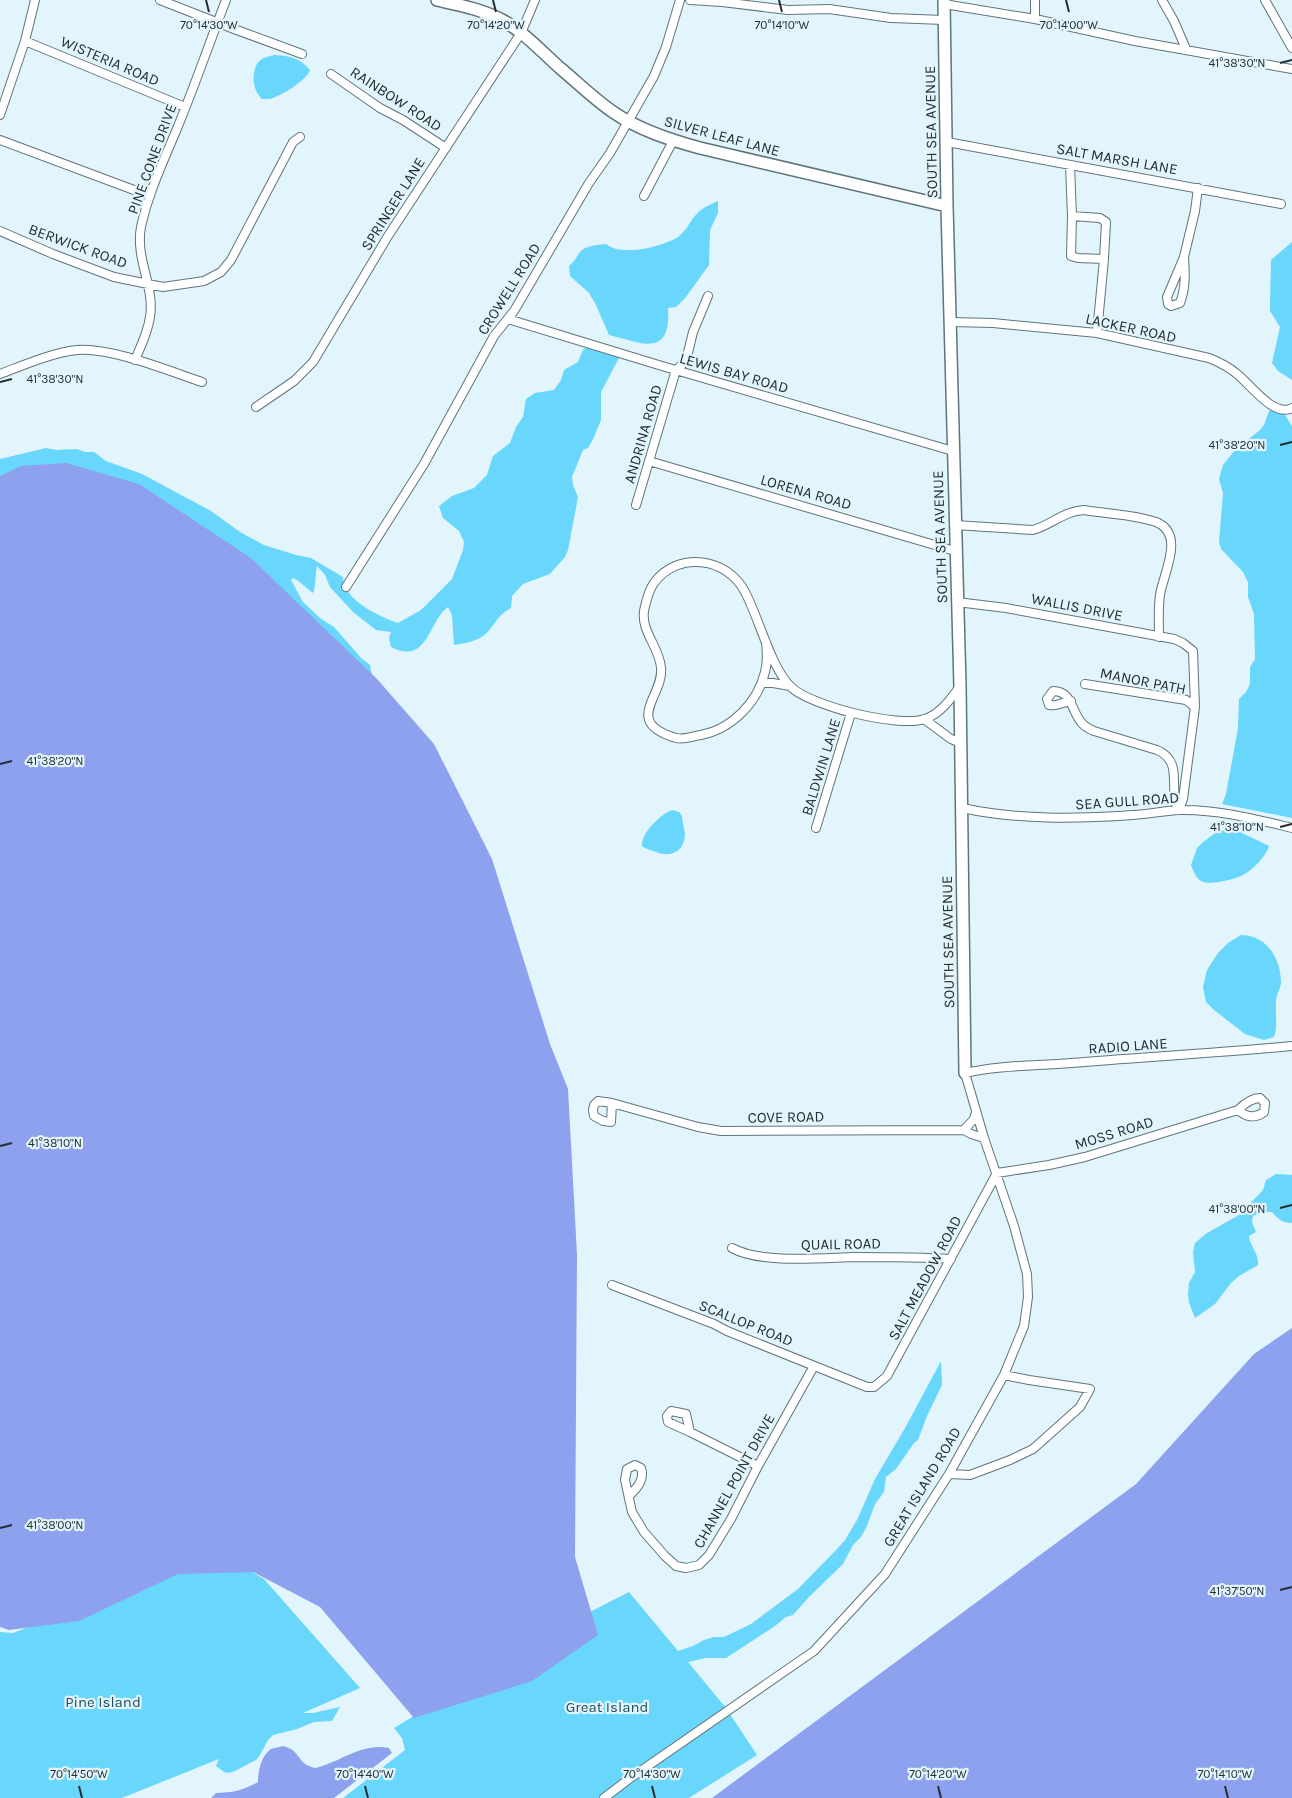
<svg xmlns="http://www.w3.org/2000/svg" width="1292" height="1798" font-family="Karla,sans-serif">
	<rect width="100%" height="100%" fill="#e2f5fd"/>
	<path fill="#69d6fb" d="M 275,55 C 290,56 300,58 310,70 C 307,80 281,96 270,99 C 270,99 262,99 262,99 C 253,91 251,75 257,64 C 260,58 269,56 275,55 Z
		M 718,201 L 718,213 L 710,230 L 709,265 L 686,297 L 676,307 L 668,308 C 670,340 660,350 628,340 C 622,338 615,337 609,335 L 596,305 L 589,293 L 570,276 L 569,266 C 574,262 576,258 579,253 C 586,245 597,245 606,244 C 621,257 662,247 678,237 C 688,230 691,217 701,210 C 706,206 712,204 718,201 Z
		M 1292,242 L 1292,380 L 1278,371 L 1272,363 L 1280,327 L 1270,311 L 1270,305 L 1271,260 Z
		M 588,345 L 617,351 L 619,358 L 601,392 L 601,420 L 594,437 L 588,448 L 583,450 L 572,477 L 573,485 L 578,497 L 568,550 L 565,557 L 550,574 L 523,584 L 512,596 L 511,608 C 501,613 498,619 491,628 C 483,640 468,643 454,645 L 452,615 L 448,607 C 428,621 428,666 391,647 L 389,638 L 391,632 L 376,630 L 353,612 L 330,587 L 325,575 L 317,566 C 315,574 316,588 313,593 C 306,588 300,581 293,578 L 291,580 L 303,602 L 320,618 L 334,627 L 361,658 L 370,665 L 374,686 L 0,492 L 0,459 L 46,448 L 56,450 L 77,449 L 85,452 L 94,452 L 106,461 L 142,474 L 211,511 L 240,532 L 264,545 L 296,555 L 311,558 L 343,577 C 343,600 380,617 398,623 L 421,610 L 452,579 L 463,550 L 464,542 L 459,531 L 443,518 L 439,506 L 452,496 L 474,488 L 487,475 L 493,456 L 510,443 L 516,427 L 523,417 L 526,399 L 535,393 L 554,390 L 561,380 L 564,370 L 578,362 L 583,350 Z
		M 1274,410 L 1285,415 L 1292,426 L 1292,818 L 1222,804 L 1226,794 L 1238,728 L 1239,699 L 1246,692 L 1250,684 L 1250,667 L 1255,659 L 1254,614 L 1248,597 L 1248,582 L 1243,572 L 1221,549 L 1219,542 L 1223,493 L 1219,479 L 1223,465 L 1235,450 L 1260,430 L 1264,425 L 1269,411 Z
		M 672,810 L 679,812 C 683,816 682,818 683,823 C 683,827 685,831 685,835 C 684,852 670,858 656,852 C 651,850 646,849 642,846 C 641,833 661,814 672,810 Z
		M 1232,828 L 1269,846 C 1267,855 1252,871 1243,875 C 1236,879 1209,886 1201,881 C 1196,878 1193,870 1191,865 L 1197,848 L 1202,843 L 1215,833 Z
		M 1241,935 C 1267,935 1281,959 1281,983 C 1280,990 1276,995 1276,1002 C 1275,1015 1278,1025 1274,1037 L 1264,1040 L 1245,1034 L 1214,1010 L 1206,1002 L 1203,987 L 1207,970 L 1218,953 L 1228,943 Z
		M 1276,1174 L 1292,1175 L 1292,1223 C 1282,1223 1278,1219 1272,1212 L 1264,1212 L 1253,1216 L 1252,1222 L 1256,1232 L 1249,1236 C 1250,1247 1259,1253 1258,1265 L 1239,1276 L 1231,1283 L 1215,1304 L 1195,1318 L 1189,1303 L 1188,1294 L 1189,1283 L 1195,1272 L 1193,1252 L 1195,1243 L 1207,1233 L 1239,1215 L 1263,1190 L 1266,1180 Z
		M 941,1361 L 942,1385 L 927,1416 L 918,1440 L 914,1443 L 896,1469 L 886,1477 L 884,1492 L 875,1504 L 867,1526 L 861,1537 L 853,1545 L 843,1564 L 809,1597 L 793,1615 L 786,1617 L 775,1626 L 726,1658 L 706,1658 L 688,1662 L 726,1708 L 757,1755 L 689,1798 L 343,1798 L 405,1750 L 402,1738 L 394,1728 L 570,1622 L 629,1592 L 678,1651 L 693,1646 L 704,1640 L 714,1637 L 724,1637 L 751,1624 L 798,1589 L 836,1550 L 845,1540 L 857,1520 L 875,1479 L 905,1428 Z
		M 235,1562 L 264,1579 L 360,1688 L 303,1713 L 313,1713 L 340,1707 L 332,1721 L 314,1722 L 297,1729 L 273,1735 L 268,1740 L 260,1755 L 256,1760 L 235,1771 L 229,1773 L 224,1772 L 216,1766 L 219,1759 L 122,1798 L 0,1798 L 0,1632 L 13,1633 L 166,1575 Z"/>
	<path fill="#8da1ee" d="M 66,463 L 139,484 L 251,558 L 377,679 L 434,744 L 492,859 L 550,1044 L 568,1089 L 577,1255 L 575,1557 L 598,1635 L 532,1681 L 414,1718 L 320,1607 L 253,1572 L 178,1574 L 79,1621 L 9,1630 L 0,1627 L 0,476 L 21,466 Z
		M 1292,1328 L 1292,1798 L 712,1798 L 1136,1484 L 1254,1354 Z
		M 283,1746 C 286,1747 289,1748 291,1749 C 301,1756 300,1765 315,1768 C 340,1762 363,1742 389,1748 L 392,1753 L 334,1798 L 211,1798 L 216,1793 C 233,1793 244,1790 258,1782 C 258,1771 261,1756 271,1749 C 274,1748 280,1747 283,1746 Z"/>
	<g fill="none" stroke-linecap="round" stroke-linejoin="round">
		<g stroke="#5f747c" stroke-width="10">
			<path id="street" d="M 160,0 L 234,29 L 302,54
				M 690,0 L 722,2 L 788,10 L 829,9 L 891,18 L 944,20
				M 1162,0 L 1174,21 L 1186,49
				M 1265,0 L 1292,48
				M 944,4 L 1035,19 L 1135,41 L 1292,69
				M 1035,19 L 1035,0
				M 25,41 L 185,107
				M 331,74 L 380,108 L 403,120 L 446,148
				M 0,115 L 25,41 L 35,0
				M 0,140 L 150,196
				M 947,142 L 1281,204
				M 1070,165 L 1072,216 L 1071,256 L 1078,258 L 1104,259 L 1106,222 L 1100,218 L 1072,216
				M 644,196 L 673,141
				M 0,231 L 53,254 L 114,277 L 163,287 L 204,281 L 221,272 L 231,260 L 293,142 L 300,137
				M 1184,257 C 1185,273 1186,288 1180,303 L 1171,306 L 1168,304 L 1167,297 Z
				M 1184,257 L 1195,211 L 1198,188
				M 508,319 L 662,366 L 953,451
				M 951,322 L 993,323 L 1097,333 L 1209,358 C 1219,362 1229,367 1237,374 C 1250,384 1274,418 1292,408
				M 1097,333 L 1104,259
				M 135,360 C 141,346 148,332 150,317 C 155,287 135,259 141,227 C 148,194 163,162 176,131 C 194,88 209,44 226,0
				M 676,370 L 686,361 L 693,332 L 708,296
				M 0,374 C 24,365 51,353 77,350 C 111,347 169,371 202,382
				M 256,407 L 294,381 L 313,362 L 388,236 L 521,33 L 535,0
				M 649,461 L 955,551
				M 636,505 L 676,370
				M 955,525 L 1033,530 C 1051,525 1064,511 1084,510 C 1107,514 1133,514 1156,522 C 1186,534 1163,574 1160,595 C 1158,609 1159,624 1159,637
				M 346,587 L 424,464 L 494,336 L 514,311 L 589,183 L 610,153 L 654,76 L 666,47 L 680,0
				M 957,602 L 1006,608 L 1174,639 L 1183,643 L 1193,651 L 1195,707 L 1183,799 L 1179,810
				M 766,642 C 767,652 768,661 765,672 C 758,702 732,729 701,735 C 693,736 684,740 676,738 C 622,722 664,696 661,668 C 660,648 641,632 644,611 C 646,602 648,591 654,583 C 678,550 728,558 745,592 C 759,618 771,668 791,687 C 811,706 898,728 925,719 C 940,714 951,699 960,686
				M 762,683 L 773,683 L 790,686
				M 1085,684 L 1186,700 L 1195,707
				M 1071,701 C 1063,702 1056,707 1049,705 L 1047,699 L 1053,691 C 1072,691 1071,710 1081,722 C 1084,726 1089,729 1094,731 L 1157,750 C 1185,762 1167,790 1179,810
				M 924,719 L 951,739 L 961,743
				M 962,808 C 1018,820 1076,819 1133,815 C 1149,814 1164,811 1179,810 C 1217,809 1255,819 1292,828
				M 816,828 L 851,713
				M 612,1103 L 611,1122 L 603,1121 L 594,1116 L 593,1110 L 594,1105 L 598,1101 L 612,1103 L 698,1127 L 721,1131 L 964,1130 L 974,1119 L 976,1112
				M 964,1130 L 971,1134 L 984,1138
				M 732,1248 C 761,1264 821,1258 854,1257 C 886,1257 919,1257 951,1259
				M 612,1285 L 714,1324 L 727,1331 L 867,1387 L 874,1387 L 887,1376 L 997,1173 L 1049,1165 L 1085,1157 L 1238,1110 C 1244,1104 1251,1098 1260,1098 L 1265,1103 L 1264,1112 C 1255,1119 1246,1117 1238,1110
				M 671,1411 L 686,1414 L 690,1432 L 668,1422 L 667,1416 Z
				M 690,1432 L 758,1466
				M 949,1474 L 970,1475 L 1010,1460 L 1033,1449 L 1080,1407 L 1090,1389 L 1029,1380 L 1004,1375
				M 629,1496 C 637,1488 645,1480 641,1468 L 635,1465 L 627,1469 L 625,1480 L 632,1512 L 644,1532 L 665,1556 L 676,1566 L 686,1568 L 699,1565 L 709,1555 L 731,1519 L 758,1466 L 814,1366
				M 604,1798 L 629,1779 L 814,1651 L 885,1574 L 949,1474 L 1004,1375 L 1024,1326 L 1028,1297 L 1027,1274 L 1014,1226 L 984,1138 L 965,1073 C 999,1065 1036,1066 1071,1063 C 1145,1057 1218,1053 1292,1046"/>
		</g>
		<g stroke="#5f747c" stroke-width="14">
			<path id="secondary" d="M 437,0 C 459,5 481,9 502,20 C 524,32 542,52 560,68 C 578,83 594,99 613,112 C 639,130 670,140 700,148 L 947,206
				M 944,0 L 947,206 L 960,686 L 965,1073"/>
		</g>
		<use href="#street" stroke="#fff" stroke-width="8"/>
		<use href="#secondary" stroke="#fff" stroke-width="11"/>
	</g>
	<path fill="none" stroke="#252e31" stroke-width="2" d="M 206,0 L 209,12M 493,0 L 496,12M 779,0 L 782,12M 1066,0 L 1069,12M 1280,63 L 1292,60M 0,382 L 12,379M 1280,445 L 1292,442M 0,764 L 12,761M 1280,827 L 1292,824M 0,1146 L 12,1143M 1280,1208 L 1292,1205M 0,1528 L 12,1525M 1280,1590 L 1292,1587M 79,1786 L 82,1798M 365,1786 L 368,1798M 652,1786 L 655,1798M 938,1786 L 941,1798M 1225,1786 L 1228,1798"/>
	<g text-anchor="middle" stroke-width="4.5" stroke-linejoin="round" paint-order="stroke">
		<g font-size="15" fill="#252e31" stroke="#e2f5fd">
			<text transform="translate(110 61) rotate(23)" y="5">WISTERIA ROAD</text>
			<text transform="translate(396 99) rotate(33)" y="5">RAINBOW ROAD</text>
			<text transform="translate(931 132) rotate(-91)" y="5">SOUTH SEA AVENUE</text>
			<text transform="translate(722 136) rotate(15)" y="5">SILVER LEAF LANE</text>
			<text transform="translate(152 159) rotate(-70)" y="5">PINE CONE DRIVE</text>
			<text transform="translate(1117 159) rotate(10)" y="5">SALT MARSH LANE</text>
			<text transform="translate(393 204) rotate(-58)" y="5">SPRINGER LANE</text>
			<text transform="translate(78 246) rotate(20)" y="5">BERWICK ROAD</text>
			<text transform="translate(509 289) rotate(-58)" y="5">CROWELL ROAD</text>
			<text transform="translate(1131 328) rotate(12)" y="5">LACKER ROAD</text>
			<text transform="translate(734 373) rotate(16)" y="5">LEWIS BAY ROAD</text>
			<text transform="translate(643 434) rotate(-74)" y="5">ANDRINA ROAD</text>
			<text transform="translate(806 492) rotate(16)" y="5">LORENA ROAD</text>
			<text transform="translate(940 537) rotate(-92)" y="5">SOUTH SEA AVENUE</text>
			<text transform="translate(1077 607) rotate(11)" y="5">WALLIS DRIVE</text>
			<text transform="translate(1143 681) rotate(11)" y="5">MANOR PATH</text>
			<text transform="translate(821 767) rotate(-73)" y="5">BALDWIN LANE</text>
			<text transform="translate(1127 801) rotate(-4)" y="5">SEA GULL ROAD</text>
			<text transform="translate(948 942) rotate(-91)" y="5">SOUTH SEA AVENUE</text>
			<text transform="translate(1128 1046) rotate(-4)" y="5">RADIO LANE</text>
			<text transform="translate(786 1117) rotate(-1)" y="5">COVE ROAD</text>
			<text transform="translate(1114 1133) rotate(-17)" y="5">MOSS ROAD</text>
			<text transform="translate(841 1244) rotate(-1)" y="5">QUAIL ROAD</text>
			<text transform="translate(925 1278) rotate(-62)" y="5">SALT MEADOW ROAD</text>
			<text transform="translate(746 1323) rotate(22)" y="5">SCALLOP ROAD</text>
			<text transform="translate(734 1481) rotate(-61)" y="5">CHANNEL POINT DRIVE</text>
			<text transform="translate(922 1487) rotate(-59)" y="5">GREAT ISLAND ROAD</text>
		</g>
		<g font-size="15" fill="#1d4e5d" stroke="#e2f5fd">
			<text x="103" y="1707">Pine Island</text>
			<text x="607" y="1712">Great Island</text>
		</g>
	</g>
	<g font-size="12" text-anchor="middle" fill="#252e31" stroke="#e2f5fd" stroke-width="4.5" stroke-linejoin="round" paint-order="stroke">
		<text x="209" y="29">70°14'30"W</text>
		<text x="496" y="29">70°14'20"W</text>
		<text x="782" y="29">70°14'10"W</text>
		<text x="1069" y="29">70°14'00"W</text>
		<text x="1237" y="67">41°38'30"N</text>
		<text x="55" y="383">41°38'30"N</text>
		<text x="1237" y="449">41°38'20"N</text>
		<text x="55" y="765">41°38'20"N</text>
		<text x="1237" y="831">41°38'10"N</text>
		<text x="55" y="1147">41°38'10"N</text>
		<text x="1237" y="1213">41°38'00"N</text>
		<text x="55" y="1529">41°38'00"N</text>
		<text x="1237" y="1595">41°37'50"N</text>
		<text x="79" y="1778">70°14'50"W</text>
		<text x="365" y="1778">70°14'40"W</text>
		<text x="652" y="1778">70°14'30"W</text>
		<text x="938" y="1778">70°14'20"W</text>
		<text x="1225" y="1778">70°14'10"W</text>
	</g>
</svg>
